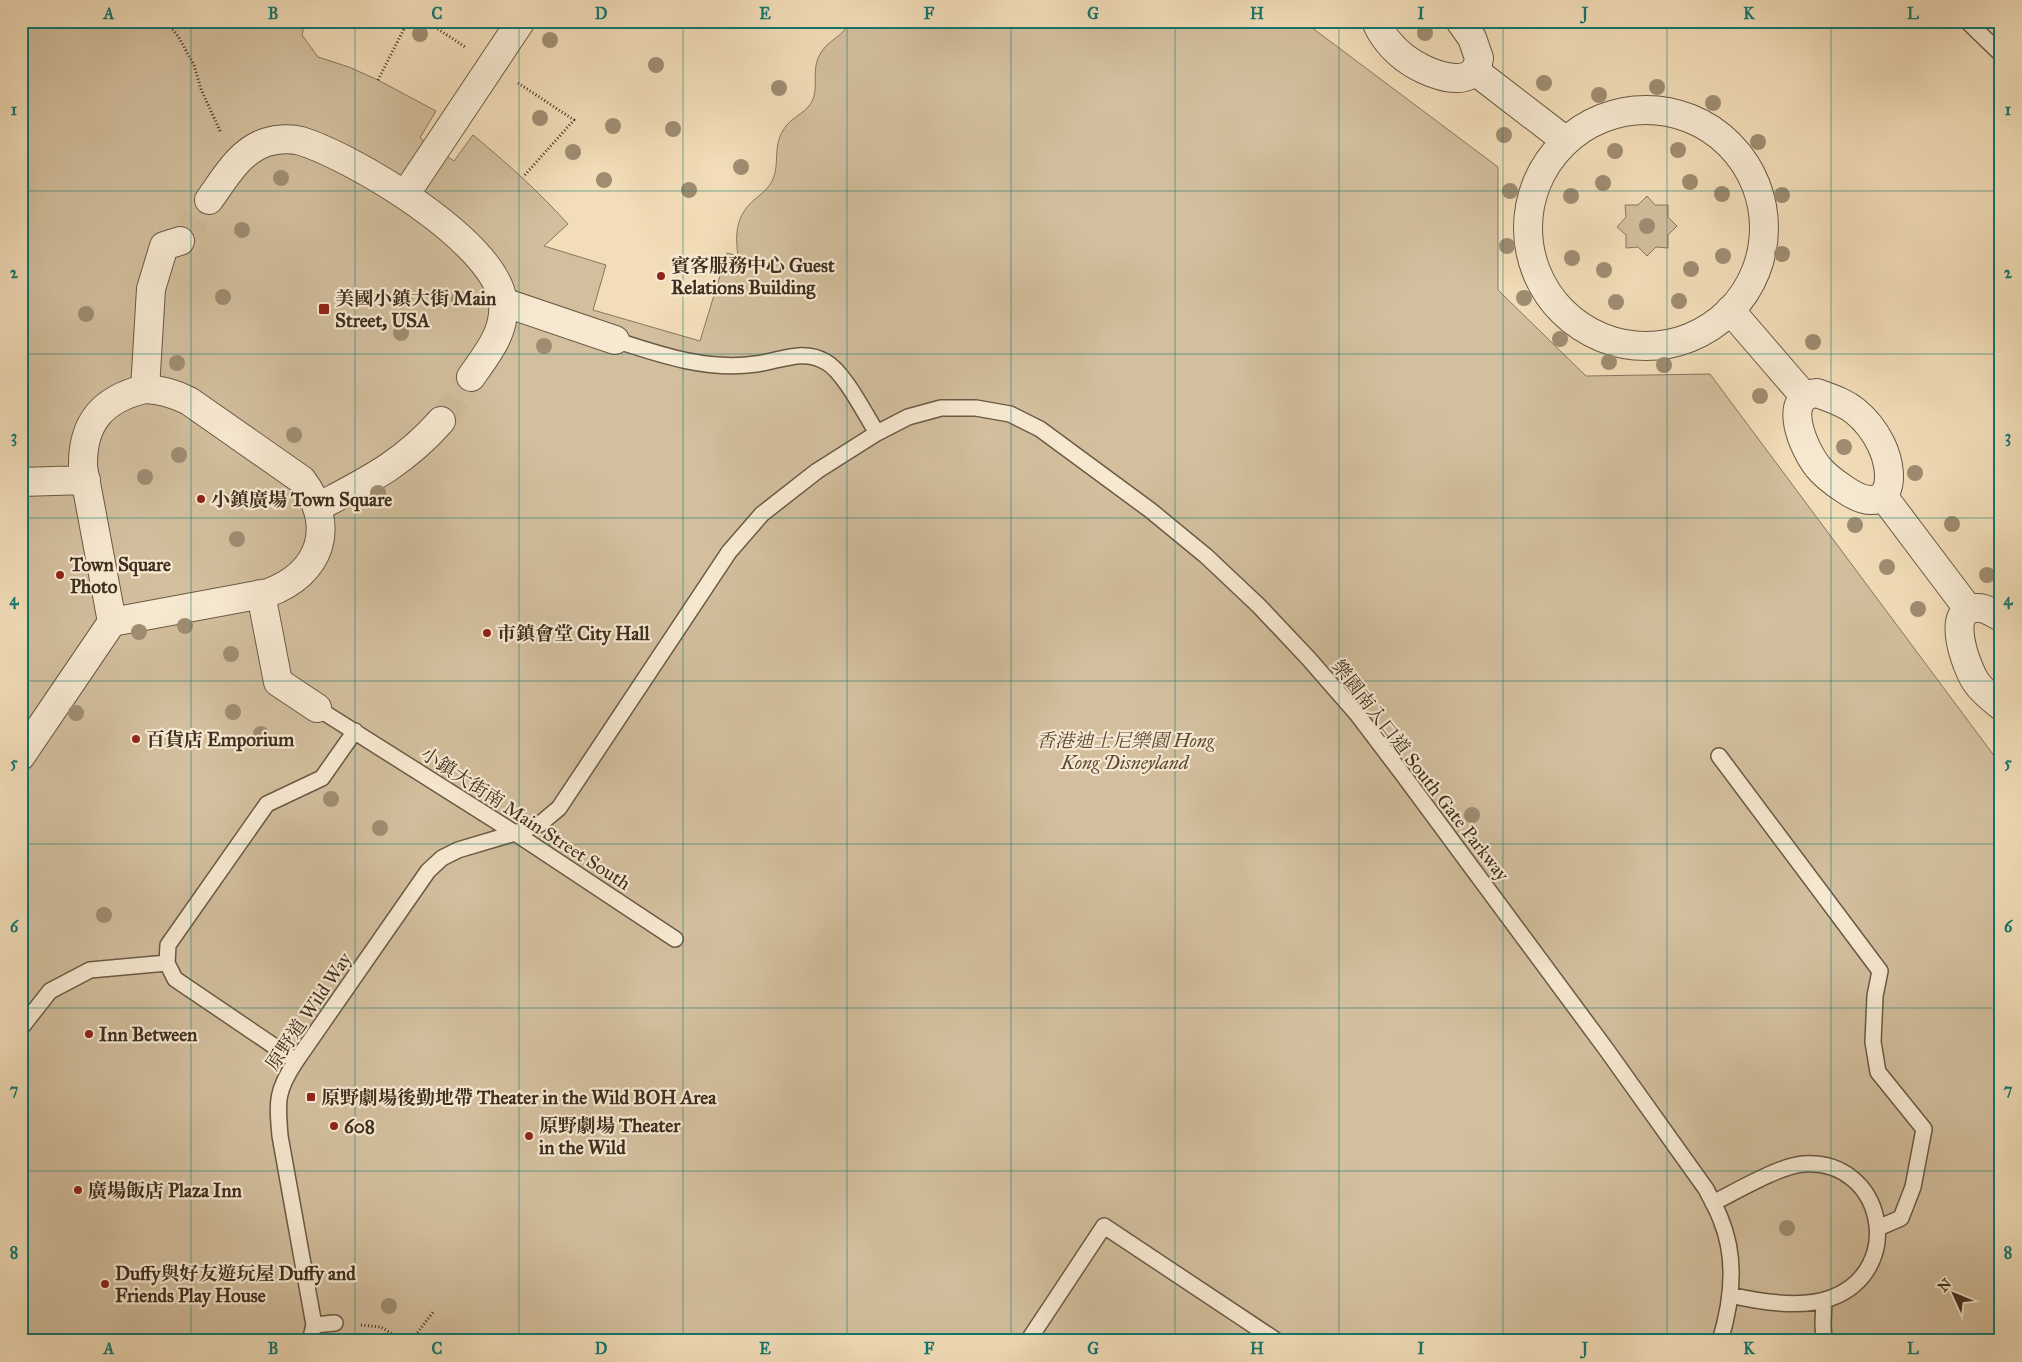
<svg xmlns="http://www.w3.org/2000/svg" width="2022" height="1362" font-family="'IM FELL Great Primer','Noto Serif TC',serif">
	<rect width="100%" height="100%" fill="#f2ddb8"/>
	<filter id="stains"><feTurbulence type="fractalNoise" baseFrequency=".004" numOctaves="4"/><feColorMatrix values="0 0 0 0 .2 0 0 0 0 .09 0 0 0 0 .02 0 0 0 .5 -.17"/></filter>
	<radialGradient id="worn" r=".72"><stop offset=".6" stop-color="#630" stop-opacity="0"/><stop offset="1" stop-color="#630" stop-opacity=".3"/></radialGradient>
	<path fill="#d3bf9e" stroke="#88765e" d="M 21,21 L 305,21 L 302,35 L 318,57 L 349,67 L 378,80 L 436,111 L 420,138 L 454,161 L 473,135 C 507,163 538,191 568,224 L 544,246 L 606,265 L 593,310 L 700,341 L 727,253 L 738,256 C 735,233 736,216 754,200 C 761,194 768,189 772,181 C 781,163 771,145 786,126 C 794,116 808,112 813,99 C 819,82 810,69 822,51 C 830,39 844,36 850,21 L 1303,21 L 1498,167 L 1498,290 L 1586,376 L 1710,374 L 2001,765 L 2001,1341 L 21,1341 Z
		M 1647,196 L 1655,205 L 1668,205 L 1668,217 L 1677,226 L 1668,235 L 1668,248 L 1656,247 L 1647,256 L 1638,247 L 1626,248 L 1626,235 L 1617,227 L 1626,217 L 1625,205 L 1638,205 Z"/>
	<g fill="none" stroke-linecap="round" stroke-linejoin="round">
		<path stroke="#ceba99" stroke-width="28" stroke-dasharray="28 14" stroke-linecap="butt" d="M 180,241 L 209,200
			M 441,421 L 471,377"/>
		<g stroke="#6a5a45" stroke-width="18">
			<path id="lane" d="M 1967,21 L 2001,54
				M 615,340 C 661,355 707,371 756,364 C 780,361 803,348 826,362 C 844,372 865,414 877,433
				M 317,708 L 515,833 L 675,939
				M 1719,756 L 1880,971 L 1875,996 L 1873,1042 L 1878,1072 L 1924,1129 L 1913,1187 L 1901,1218 L 1878,1228
				M 21,1028 L 50,991 L 90,970 L 167,963
				M 296,1061 L 175,979 L 167,963 L 168,945 L 267,804 L 322,778 L 355,731
				M 1713,1203 C 1735,1192 1779,1166 1803,1164 C 1884,1158 1907,1270 1831,1298 C 1801,1309 1760,1302 1730,1295
				M 1824,1300 L 1823,1324 L 1824,1341
				M 335,1323 L 314,1325 L 280,1136 C 277,1101 276,1091 296,1061 L 428,871 L 442,858 L 458,850 L 515,833 L 540,824 L 559,808 L 729,552 L 762,514 L 817,471 L 877,433 L 908,417 L 941,408 L 976,408 L 1010,414 L 1040,429 L 1150,510 L 1206,556 L 1259,606 L 1309,659 L 1357,714 L 1401,772 L 1606,1049 L 1706,1189 C 1711,1199 1717,1209 1721,1220 C 1737,1259 1732,1302 1720,1341
				M 310,1341 L 314,1325
				M 1028,1341 L 1104,1226 L 1277,1341"/>
		</g>
		<g stroke="#6a5a45" stroke-width="30">
			<path id="street" d="M 1376,21 C 1381,35 1393,49 1405,58 C 1423,72 1475,95 1479,58 L 1472,38 L 1460,21
				M 1475,71 L 1566,141
				M1528 228a118 118 0 1 1 236 0a118 118 0 1 1-236 0Z
				M 405,195 L 521,21
				M 209,200 C 225,178 239,151 267,142 C 277,139 291,138 301,141 C 355,158 496,242 503,302 C 506,332 487,354 471,377
				M 503,302 L 615,340
				M 1730,310 L 1805,397
				M 145,389 C 162,390 174,393 189,401 L 302,480 C 337,527 321,573 268,593 L 112,622 L 83,467 C 82,423 102,399 145,389 Z
				M 145,389 L 151,289 L 164,246 L 180,241
				M 1817,393 C 1830,398 1844,402 1855,411 C 1865,419 1875,432 1881,444 C 1898,480 1889,520 1844,489 C 1835,483 1825,476 1818,467 C 1804,450 1780,396 1817,393 Z
				M 21,482 L 86,480
				M 1883,496 L 1969,610
				M 318,507 C 367,481 403,464 441,421
				M 261,594 L 278,682 L 317,708
				M 2001,617 C 1995,614 1986,608 1979,608 C 1943,605 1966,667 1976,682 C 1982,691 1992,699 2001,706
				M 21,756 L 112,622"/>
		</g>
		<path stroke="#3d2e1f" stroke-width="3" stroke-dasharray="1 2.5" stroke-linecap="butt" d="M 166,21 L 178,36 L 194,65 L 201,89 L 221,133
			M 426,21 L 465,47
			M 378,80 L 408,21
			M 518,83 L 574,120 L 523,177
			M 361,1325 L 381,1327 L 404,1341
			M 539,1333 L 541,1341
			M 411,1341 L 434,1311"/>
		<use href="#lane" stroke="#f7e9d1" stroke-width="15"/>
		<use href="#street" stroke="#f7e9d1" stroke-width="28"/>
	</g>
	<g fill="#9f8d72">
		<circle cx="1425" cy="33" r="8"/>
		<circle cx="420" cy="34" r="8"/>
		<circle cx="550" cy="40" r="8"/>
		<circle cx="656" cy="65" r="8"/>
		<circle cx="1544" cy="83" r="8"/>
		<circle cx="1657" cy="87" r="8"/>
		<circle cx="779" cy="88" r="8"/>
		<circle cx="1599" cy="95" r="8"/>
		<circle cx="1713" cy="103" r="8"/>
		<circle cx="540" cy="118" r="8"/>
		<circle cx="613" cy="126" r="8"/>
		<circle cx="673" cy="129" r="8"/>
		<circle cx="1504" cy="135" r="8"/>
		<circle cx="1758" cy="142" r="8"/>
		<circle cx="1678" cy="150" r="8"/>
		<circle cx="1615" cy="151" r="8"/>
		<circle cx="573" cy="152" r="8"/>
		<circle cx="741" cy="167" r="8"/>
		<circle cx="281" cy="178" r="8"/>
		<circle cx="604" cy="180" r="8"/>
		<circle cx="1690" cy="182" r="8"/>
		<circle cx="1603" cy="183" r="8"/>
		<circle cx="689" cy="190" r="8"/>
		<circle cx="1510" cy="191" r="8"/>
		<circle cx="1722" cy="194" r="8"/>
		<circle cx="1782" cy="195" r="8"/>
		<circle cx="1571" cy="196" r="8"/>
		<circle cx="1647" cy="226" r="8"/>
		<circle cx="242" cy="230" r="8"/>
		<circle cx="1507" cy="246" r="8"/>
		<circle cx="1782" cy="254" r="8"/>
		<circle cx="1723" cy="256" r="8"/>
		<circle cx="1572" cy="258" r="8"/>
		<circle cx="1691" cy="269" r="8"/>
		<circle cx="1604" cy="270" r="8"/>
		<circle cx="223" cy="297" r="8"/>
		<circle cx="1524" cy="298" r="8"/>
		<circle cx="459" cy="299" r="8"/>
		<circle cx="1679" cy="301" r="8"/>
		<circle cx="1616" cy="302" r="8"/>
		<circle cx="86" cy="314" r="8"/>
		<circle cx="401" cy="333" r="8"/>
		<circle cx="1560" cy="339" r="8"/>
		<circle cx="1813" cy="342" r="8"/>
		<circle cx="544" cy="346" r="8"/>
		<circle cx="1609" cy="362" r="8"/>
		<circle cx="177" cy="363" r="8"/>
		<circle cx="1664" cy="365" r="8"/>
		<circle cx="1760" cy="396" r="8"/>
		<circle cx="294" cy="435" r="8"/>
		<circle cx="1844" cy="447" r="8"/>
		<circle cx="179" cy="455" r="8"/>
		<circle cx="1915" cy="473" r="8"/>
		<circle cx="145" cy="477" r="8"/>
		<circle cx="378" cy="493" r="8"/>
		<circle cx="245" cy="499" r="8"/>
		<circle cx="1952" cy="524" r="8"/>
		<circle cx="1855" cy="525" r="8"/>
		<circle cx="237" cy="539" r="8"/>
		<circle cx="1887" cy="567" r="8"/>
		<circle cx="1987" cy="575" r="8"/>
		<circle cx="1918" cy="609" r="8"/>
		<circle cx="185" cy="626" r="8"/>
		<circle cx="139" cy="632" r="8"/>
		<circle cx="231" cy="654" r="8"/>
		<circle cx="233" cy="712" r="8"/>
		<circle cx="76" cy="713" r="8"/>
		<circle cx="261" cy="734" r="8"/>
		<circle cx="331" cy="799" r="8"/>
		<circle cx="1472" cy="815" r="8"/>
		<circle cx="380" cy="828" r="8"/>
		<circle cx="104" cy="915" r="8"/>
		<circle cx="1787" cy="1228" r="8"/>
		<circle cx="389" cy="1306" r="8"/>
	</g>
	<path fill="none" stroke="#0f766e" stroke-width="1" stroke-opacity="0.55" d="M 191,21 L 191,1341M 355,21 L 355,1341M 519,21 L 519,1341M 683,21 L 683,1341M 847,21 L 847,1341M 1011,21 L 1011,1341M 1175,21 L 1175,1341M 1339,21 L 1339,1341M 1503,21 L 1503,1341M 1667,21 L 1667,1341M 1831,21 L 1831,1341M 21,191 L 2001,191M 21,354 L 2001,354M 21,518 L 2001,518M 21,681 L 2001,681M 21,844 L 2001,844M 21,1008 L 2001,1008M 21,1171 L 2001,1171"/>
	<g fill="#8f2418" stroke="#f7e9d1" stroke-width="2">
		<circle cx="661" cy="276" r="5"/>
		<rect x="318" y="303" width="12" height="12" rx="2.5"/>
		<circle cx="201" cy="499" r="5"/>
		<circle cx="60" cy="575" r="5"/>
		<circle cx="487" cy="633" r="5"/>
		<circle cx="136" cy="739" r="5"/>
		<circle cx="89" cy="1034" r="5"/>
		<rect x="306" y="1092" width="10" height="10" rx="2.5"/>
		<circle cx="334" cy="1126" r="5"/>
		<circle cx="529" cy="1136" r="5"/>
		<circle cx="78" cy="1190" r="5"/>
		<circle cx="105" cy="1284" r="5"/>
	</g>
	<g text-anchor="middle" stroke-width="4.5" stroke-linejoin="round" paint-order="stroke">
		<g font-size="19" font-weight="bold" fill="#3d2e1f" stroke="#f7e9d1" text-anchor="start">
			<text x="671" y="272">賓客服務中心 Guest<tspan x="671" dy="22">Relations Building</tspan></text>
			<text x="335" y="305">美國小鎮大街 Main<tspan x="335" dy="22">Street, USA</tspan></text>
			<text x="211" y="506">小鎮廣場 Town Square</text>
			<text x="70" y="571">Town Square<tspan x="70" dy="22">Photo</tspan></text>
			<text x="497" y="640">市鎮會堂 City Hall</text>
			<text x="146" y="746">百貨店 Emporium</text>
			<text x="99" y="1041">Inn Between</text>
			<text x="321" y="1104">原野劇場後勤地帶 Theater in the Wild BOH Area</text>
			<text x="539" y="1132">原野劇場 Theater<tspan x="539" dy="22">in the Wild</tspan></text>
			<text x="344" y="1133">608</text>
			<text x="88" y="1197">廣場飯店 Plaza Inn</text>
			<text x="115" y="1280">Duffy與好友遊玩屋 Duffy and<tspan x="115" dy="22">Friends Play House</tspan></text>
		</g>
		<g font-size="19" font-style="italic" fill="#5b4b38" stroke="#f7e9d1">
			<text x="1125" y="747">香港迪士尼樂園 Hong<tspan x="1125" dy="22">Kong Disneyland</tspan></text>
		</g>
		<g font-size="19" fill="#3d2e1f" stroke="#f7e9d1">
			<text transform="translate(1421 770) rotate(52)" y="7">樂園南入口道 South Gate Parkway</text>
			<text transform="translate(526 818) rotate(33)" y="7">小鎮大街南 Main Street South</text>
			<text transform="translate(308 1011) rotate(-56)" y="7">原野道 Wild Way</text>
		</g>
	</g>
	<rect width="2022" height="1362" fill="none" stroke="#f2ddb8" stroke-width="55"/>
	<g transform="translate(1954 1294) rotate(314)" stroke="#f7e9d1" stroke-width="4" paint-order="stroke">
	<path d="M0-4L9 19L0 12L-9 19Z" fill="#3d2e1f"/>
	<text y="-8" font-size="14" font-weight="bold" text-anchor="middle" fill="#3d2e1f">N</text>
	</g>
	<rect x="28" y="28" width="1966" height="1306" fill="none" stroke="#0f766e" stroke-width="2"/>
	<g font-size="16" text-anchor="middle" font-weight="bold" fill="#0f766e">
		<text x="109" y="19">A</text>
		<text x="273" y="19">B</text>
		<text x="437" y="19">C</text>
		<text x="601" y="19">D</text>
		<text x="765" y="19">E</text>
		<text x="929" y="19">F</text>
		<text x="1093" y="19">G</text>
		<text x="1257" y="19">H</text>
		<text x="1421" y="19">I</text>
		<text x="1585" y="19">J</text>
		<text x="1749" y="19">K</text>
		<text x="1913" y="19">L</text>
		<text x="14" y="115">1</text>
		<text x="2008" y="115">1</text>
		<text x="14" y="278">2</text>
		<text x="2008" y="278">2</text>
		<text x="14" y="442">3</text>
		<text x="2008" y="442">3</text>
		<text x="14" y="605">4</text>
		<text x="2008" y="605">4</text>
		<text x="14" y="768">5</text>
		<text x="2008" y="768">5</text>
		<text x="14" y="932">6</text>
		<text x="2008" y="932">6</text>
		<text x="14" y="1095">7</text>
		<text x="2008" y="1095">7</text>
		<text x="14" y="1258">8</text>
		<text x="2008" y="1258">8</text>
		<text x="109" y="1354">A</text>
		<text x="273" y="1354">B</text>
		<text x="437" y="1354">C</text>
		<text x="601" y="1354">D</text>
		<text x="765" y="1354">E</text>
		<text x="929" y="1354">F</text>
		<text x="1093" y="1354">G</text>
		<text x="1257" y="1354">H</text>
		<text x="1421" y="1354">I</text>
		<text x="1585" y="1354">J</text>
		<text x="1749" y="1354">K</text>
		<text x="1913" y="1354">L</text>
	</g>
	<rect width="100%" height="100%" filter="url(#stains)"/>
	<rect width="100%" height="100%" fill="url(#worn)"/>
</svg>
